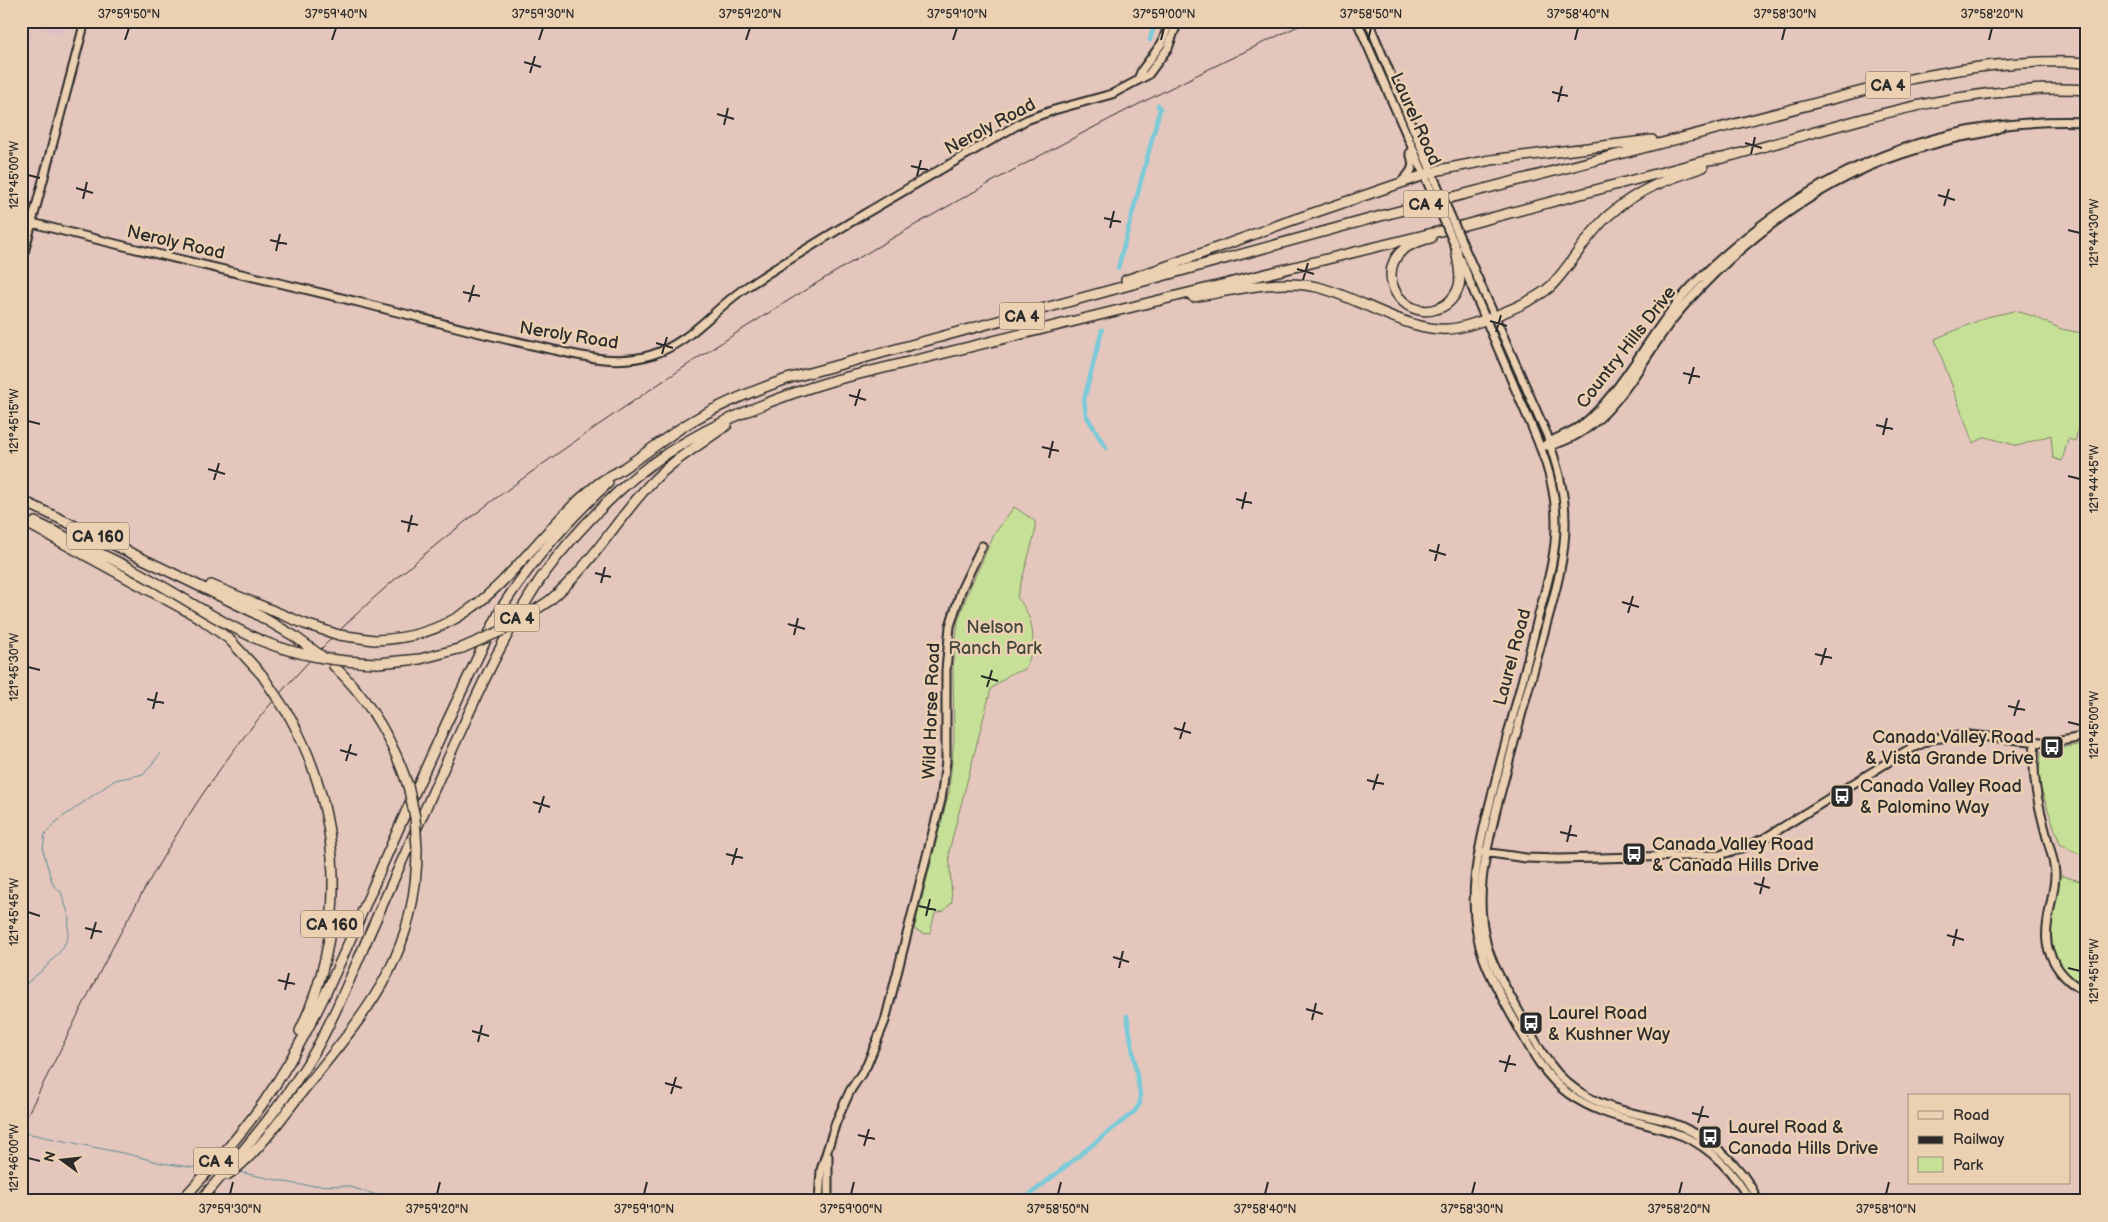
<svg xmlns="http://www.w3.org/2000/svg" width="2108" height="1222" font-family="'Balsamiq Sans',sans-serif">
	<rect width="100%" height="100%" fill="#e4c6bd"/>
	<filter id="ink" filterUnits="userSpaceOnUse"><feTurbulence type="fractalNoise" baseFrequency=".02" numOctaves="2"/><feDisplacementMap in="SourceGraphic" scale="10" xChannelSelector="R" yChannelSelector="G"/><feConvolveMatrix kernelMatrix="1 2 1 2 8 2 1 2 1" color-interpolation-filters="sRGB"/></filter>
	<g filter="url(#ink)">
		<path fill="#e0bfc5" d="M 21,21 L 68,21 L 65,35 L 27,25 L 26,30 L 33,32 L 30,43 L 21,41 Z"/>
		<path fill="#c6e197" stroke="#788661" d="M 2014,311 L 2033,316 L 2061,329 L 2081,333 L 2087,340 L 2087,395 L 2075,441 L 2068,439 L 2062,461 L 2053,458 L 2051,435 L 2018,446 L 1986,437 L 1973,443 L 1935,339 L 1987,317 Z
			M 1014,507 L 1035,521 L 1035,533 L 1017,597 C 1035,619 1038,646 1024,670 L 1010,674 L 991,689 L 949,851 L 952,902 L 944,911 L 935,913 L 930,933 L 924,934 L 914,929 L 949,792 L 954,740 L 953,668 L 958,621 L 968,592 L 995,533 Z
			M 2087,743 L 2087,858 L 2060,844 L 2038,780 L 2041,752 Z
			M 2055,874 L 2087,883 L 2087,992 L 2071,984 L 2048,949 Z"/>
		<g fill="none" stroke-linecap="round" stroke-linejoin="round">
			<path stroke="#5b8a93" stroke-width="1" d="M 21,988 L 45,968 L 63,948 L 68,936 L 69,916 L 61,892 L 54,886 L 51,879 L 43,850 L 45,834 L 57,821 L 115,780 L 144,774 L 161,753
				M 21,1132 L 132,1155 L 161,1163 L 205,1169
				M 214,1170 L 222,1170
				M 239,1172 L 300,1185 L 347,1186 L 397,1201"/>
			<path stroke="#7bcad8" stroke-width="4.5" d="M 1150,40 L 1155,21
				M 1118,268 L 1160,109 L 1158,105
				M 1102,330 L 1084,400 L 1086,415 L 1106,448
				M 1022,1201 L 1135,1111 L 1140,1103 L 1140,1094 L 1127,1016"/>
			<g stroke="#2b2b2b" stroke-width="11">
				<path id="secondary" d="M 1357,21 L 1430,188
					M 1368,21 L 1437,185
					M 1138,79 L 1142,70 L 1162,43 L 1170,21
					M 1401,182 C 1411,173 1416,167 1410,153
					M 21,220 C 134,250 249,275 362,303 C 419,317 475,333 532,345 C 570,353 612,367 651,355 C 691,343 714,308 748,286 C 839,227 933,174 1026,120 L 1054,110 L 1112,94 L 1148,75 L 1168,48 L 1178,21
					M 1463,245 L 1547,435 C 1556,463 1565,491 1565,520 C 1566,564 1550,609 1539,651 C 1524,703 1511,754 1497,806 C 1486,853 1474,894 1486,942 C 1493,969 1509,993 1522,1017 C 1531,1033 1539,1050 1550,1064 C 1560,1078 1573,1089 1588,1097 C 1613,1111 1640,1114 1667,1121 C 1705,1133 1742,1164 1758,1201
					M 1461,260 C 1478,303 1497,345 1515,388 C 1534,432 1557,476 1556,525 C 1556,556 1546,588 1538,618 C 1524,677 1507,736 1492,795 C 1478,849 1464,905 1484,959 C 1491,978 1501,996 1511,1014 C 1527,1042 1541,1074 1569,1094 C 1606,1120 1643,1120 1683,1136 C 1712,1148 1735,1174 1750,1201
					M 21,264 L 85,21
					M 1546,444 C 1559,436 1577,431 1588,420 C 1626,385 1649,336 1682,297 C 1701,275 1723,256 1745,238 C 1845,156 1958,117 2087,122
					M 1547,446 C 1608,434 1636,369 1669,324 C 1683,305 1699,289 1715,273 C 1768,222 1832,177 1902,154 C 1920,148 1938,142 1957,138 C 1970,135 1989,134 2001,127
					M 2035,743 C 2031,775 2038,803 2046,834 C 2049,846 2055,862 2055,875 C 2055,897 2041,930 2049,951 C 2056,970 2069,984 2087,992
					M 1483,852 L 1526,858 L 1559,859 L 1720,855 L 1744,847 L 1765,838 L 1906,751 L 1932,739 L 1968,735 L 2051,743 L 2087,736
					M 819,1201 L 821,1170 L 836,1122 L 850,1091 L 867,1065 L 885,1021 L 941,800 L 946,761 L 946,670 L 950,626 L 962,588 L 982,546
					M 828,1201 L 828,1156"/>
			</g>
			<g stroke="#2b2b2b" stroke-width="12">
				<path id="highway" d="M 1431,238 C 1419,241 1404,246 1397,256 C 1378,284 1408,321 1439,308 C 1448,305 1456,296 1459,286 C 1462,273 1457,260 1456,248
					M 1126,280 L 1162,268 L 1287,222 L 1439,170 L 1491,160 L 1652,140
					M 1193,297 C 1231,291 1279,278 1317,287 C 1358,296 1414,337 1457,328 C 1481,323 1535,302 1552,285 C 1573,263 1587,234 1609,215 C 1638,189 1668,179 1703,167
					M 21,500 L 253,612 L 294,636
					M 21,520 L 200,618 L 229,639 L 262,675
					M 35,522 L 128,567
					M 211,585 L 305,624
					M 549,601 C 591,566 613,524 649,485 C 672,460 700,445 727,425
					M 374,640 C 489,638 519,545 599,483 C 607,477 617,473 625,467 C 645,454 664,439 684,426 C 716,406 752,391 787,379 L 1388,214 L 1901,81 C 1962,68 2024,58 2087,63
					M 378,663 L 420,659 L 462,648
					M 334,666 C 369,699 393,741 408,786
					M 290,717 C 343,815 348,930 300,1031
					M 227,1175 C 252,1160 280,1120 298,1097 C 363,1015 417,961 417,849
					M 181,1201 C 210,1169 239,1137 264,1102 C 314,1029 347,947 382,866 C 420,779 460,693 501,609 C 531,561 567,521 608,483
					M 200,1201 C 241,1153 283,1106 315,1051 C 337,1012 354,969 372,928 C 402,861 432,793 463,726 C 486,675 510,625 541,578 C 564,546 592,516 620,490 C 678,436 760,402 835,380 L 1461,226 L 1708,160 L 1723,158 C 1842,126 1962,82 2087,90"/>
			</g>
			<use href="#secondary" stroke="#ebd0b2" stroke-width="7"/>
			<use href="#highway" stroke="#ebd0b2" stroke-width="9"/>
			<path stroke="#2b2b2b" stroke-width="1" d="M 21,1127 C 90,994 154,851 247,733 C 350,602 480,506 616,413 C 835,262 1068,134 1309,21"/>
			<g stroke="#2b2b2b" stroke-width="11" stroke-linecap="butt">
				<path id="secondary-bridge" d="M 1437,185 L 1463,245
					M 1430,188 L 1456,248"/>
			</g>
			<g stroke="#2b2b2b" stroke-width="12" stroke-linecap="butt">
				<path id="highway-bridge" d="M 128,567 C 173,590 215,621 262,641 C 299,656 338,662 378,663
					M 305,624 L 339,635 L 374,640
					M 294,636 L 324,658
					M 462,648 L 508,628 L 549,601
					M 262,675 L 290,717
					M 408,786 L 415,817 L 417,849"/>
			</g>
			<use href="#secondary-bridge" stroke="#ebd0b2" stroke-width="7"/>
			<use href="#highway-bridge" stroke="#ebd0b2" stroke-width="9"/>
		</g>
	</g>
	<path fill="none" stroke="#2b2b2b" stroke-width="2" d="M 125,40 L 129,28M 332,40 L 336,28M 539,40 L 543,28M 746,40 L 750,28M 953,40 L 957,28M 1161,40 L 1164,28M 1368,40 L 1371,28M 1575,40 L 1578,28M 1782,40 L 1785,28M 1989,40 L 1992,28M 524,62 L 541,67M 530,73 L 535,56M 1552,92 L 1568,96M 1558,102 L 1562,86M 717,114 L 734,119M 724,125 L 728,108M 1745,143 L 1762,148M 1751,154 L 1755,137M 911,166 L 928,170M 28,175 L 40,178M 917,176 L 921,160M 76,188 L 93,193M 1938,195 L 1955,200M 83,199 L 87,182M 1944,206 L 1949,189M 1104,218 L 1121,222M 1110,228 L 1114,211M 2068,230 L 2080,233M 270,240 L 287,244M 276,251 L 280,234M 1297,269 L 1314,274M 1303,280 L 1308,263M 463,292 L 480,296M 469,302 L 474,285M 1490,321 L 1507,326M 1496,332 L 1501,315M 656,343 L 673,348M 662,354 L 667,337M 1683,373 L 1700,377M 1689,384 L 1694,367M 849,395 L 866,400M 855,406 L 860,389M 28,421 L 40,424M 1876,425 L 1893,429M 1883,435 L 1887,418M 1042,447 L 1059,451M 1049,458 L 1053,441M 208,469 L 225,474M 2068,476 L 2080,479M 214,480 L 219,463M 1236,499 L 1252,503M 1242,509 L 1246,492M 401,521 L 418,525M 408,532 L 412,515M 1429,550 L 1446,555M 1435,561 L 1439,544M 595,573 L 611,577M 601,583 L 605,567M 1622,602 L 1639,607M 1628,613 L 1633,596M 788,624 L 805,629M 794,635 L 798,618M 1815,654 L 1832,658M 1821,665 L 1826,648M 28,667 L 40,670M 981,676 L 998,681M 987,687 L 992,670M 147,699 L 164,703M 2008,706 L 2025,710M 153,709 L 157,692M 2014,716 L 2019,700M 2068,722 L 2080,725M 1174,728 L 1191,733M 1180,739 L 1185,722M 340,750 L 357,755M 346,761 L 351,744M 1367,780 L 1384,784M 1373,790 L 1378,774M 533,802 L 550,807M 539,813 L 544,796M 1560,832 L 1577,836M 1567,842 L 1571,825M 726,854 L 743,858M 732,865 L 737,848M 1754,883 L 1770,888M 1760,894 L 1764,877M 919,906 L 936,910M 28,912 L 40,916M 926,916 L 930,899M 85,928 L 102,932M 1947,935 L 1964,940M 91,939 L 96,922M 1953,946 L 1957,929M 1113,957 L 1129,962M 1119,968 L 1123,951M 2068,968 L 2080,971M 278,980 L 295,984M 285,990 L 289,973M 1306,1009 L 1323,1014M 1312,1020 L 1316,1003M 472,1031 L 489,1036M 478,1042 L 482,1025M 1499,1061 L 1516,1065M 1505,1072 L 1510,1055M 665,1083 L 682,1088M 671,1094 L 676,1077M 1692,1113 L 1709,1117M 1698,1123 L 1703,1106M 858,1135 L 875,1139M 864,1146 L 869,1129M 28,1158 L 40,1161M 230,1194 L 233,1182M 437,1194 L 440,1182M 644,1194 L 647,1182M 851,1194 L 854,1182M 1058,1194 L 1061,1182M 1265,1194 L 1268,1182M 1472,1194 L 1475,1182M 1679,1194 L 1682,1182M 1886,1194 L 1889,1182"/>
	<defs>
		<g id="bus-square" transform="scale(1.25)"><rect x="-9" y="-9" width="18" height="18" rx="4" fill="#2b2b2b" stroke="#ebd0b2"/><path d="M-5-6H5V4H4V6H2V4H-2V6H-4V4H-5ZM-3.5-4V0h7V-4ZM-3.5 1.2v1.5H-2V1.2ZM2 1.2v1.5H3.5V1.2Z" fill="#fff"/></g>
	</defs>
	<g fill-rule="evenodd">
		<use href="#bus-square" x="2052" y="747"/>
		<use href="#bus-square" x="1842" y="796"/>
		<use href="#bus-square" x="1634" y="854"/>
		<use href="#bus-square" x="1531" y="1023"/>
		<use href="#bus-square" x="1710" y="1137"/>
	</g>
	<g text-anchor="middle" stroke-width="5" stroke-linejoin="round" paint-order="stroke">
		<g fill="#ebd0b2" stroke="#655c54" stroke-width="1">
			<rect x="1865.5" y="71.5" width="45" height="27" rx="4"/>
			<rect x="1403.5" y="190.5" width="45" height="27" rx="4"/>
			<rect x="999.5" y="302.5" width="45" height="27" rx="4"/>
			<rect x="67" y="522.5" width="62" height="27" rx="4"/>
			<rect x="494.5" y="604.5" width="45" height="27" rx="4"/>
			<rect x="301" y="910.5" width="62" height="27" rx="4"/>
			<rect x="193.5" y="1147.5" width="45" height="27" rx="4"/>
		</g>
		<g font-size="16" font-weight="bold" fill="#2b2b2b">
			<text x="1888" y="91">CA 4</text>
			<text x="1426" y="210">CA 4</text>
			<text x="1022" y="322">CA 4</text>
			<text x="98" y="542">CA 160</text>
			<text x="517" y="624">CA 4</text>
			<text x="332" y="930">CA 160</text>
			<text x="216" y="1167">CA 4</text>
		</g>
		<g font-size="18" fill="#2b2b2b" stroke="#ebd0b2">
			<text transform="translate(1416 119) rotate(66)" y="6">Laurel Road</text>
			<text transform="translate(990 126) rotate(-28)" y="6">Neroly Road</text>
			<text transform="translate(176 242) rotate(13)" y="6">Neroly Road</text>
			<text transform="translate(569 335) rotate(9)" y="6">Neroly Road</text>
			<text transform="translate(1626 347) rotate(-52)" y="6">Country Hills Drive</text>
			<text transform="translate(1512 657) rotate(-75)" y="6">Laurel Road</text>
			<text transform="translate(931 711) rotate(-88)" y="6">Wild Horse Road</text>
		</g>
		<g font-size="18" fill="#42463b" stroke="#ebd0b2">
			<text x="995" y="633">Nelson<tspan x="995" dy="21">Ranch Park</tspan></text>
		</g>
		<g font-size="18" fill="#2b2b2b" stroke="#ebd0b2" text-anchor="start">
			<text x="2034" y="743" text-anchor="end">Canada Valley Road<tspan x="2034" dy="21">&amp; Vista Grande Drive</tspan></text>
			<text x="1860" y="792">Canada Valley Road<tspan x="1860" dy="21">&amp; Palomino Way</tspan></text>
			<text x="1652" y="850">Canada Valley Road<tspan x="1652" dy="21">&amp; Canada Hills Drive</tspan></text>
			<text x="1548" y="1019">Laurel Road<tspan x="1548" dy="21">&amp; Kushner Way</tspan></text>
			<text x="1728" y="1133">Laurel Road &amp;<tspan x="1728" dy="21">Canada Hills Drive</tspan></text>
		</g>
	</g>
	<rect width="2108" height="1222" fill="none" stroke="#ebd0b2" stroke-width="55"/>
	<rect x="1908" y="1094" width="162" height="90" fill="#ebd0b2" stroke="#9e8e7c"/>
	<rect x="1918" y="1111" width="25" height="8" fill="#ebd0b2" stroke="#9e8e7c"/>
	<text x="1953" y="1120" font-size="15" fill="#2b2b2b">Road</text>
	<rect x="1918" y="1136" width="25" height="8" fill="#2b2b2b" stroke="#9e8e7c"/>
	<text x="1953" y="1144" font-size="15" fill="#2b2b2b">Railway</text>
	<rect x="1918" y="1157" width="25" height="15" fill="#c6e197" stroke="#9e8e7c"/>
	<text x="1953" y="1170" font-size="15" fill="#2b2b2b">Park</text>
	<g transform="translate(62 1160) rotate(285)" stroke="#ebd0b2" stroke-width="4" paint-order="stroke">
	<path d="M0-4L9 19L0 12L-9 19Z" fill="#2b2b2b"/>
	<text y="-8" font-size="14" font-weight="bold" text-anchor="middle" fill="#2b2b2b">N</text>
	</g>
	<rect x="28" y="28" width="2052" height="1166" fill="none" stroke="#2b2b2b" stroke-width="2"/>
	<g font-size="12" text-anchor="middle" fill="#2b2b2b">
		<text x="129" y="18">37°59'50"N</text>
		<text x="336" y="18">37°59'40"N</text>
		<text x="543" y="18">37°59'30"N</text>
		<text x="750" y="18">37°59'20"N</text>
		<text x="957" y="18">37°59'10"N</text>
		<text x="1164" y="18">37°59'00"N</text>
		<text x="1371" y="18">37°58'50"N</text>
		<text x="1578" y="18">37°58'40"N</text>
		<text x="1785" y="18">37°58'30"N</text>
		<text x="1992" y="18">37°58'20"N</text>
		<text transform="translate(14 175) rotate(-90)" y="4">121°45'00"W</text>
		<text transform="translate(2094 233) rotate(-90)" y="4">121°44'30"W</text>
		<text transform="translate(14 421) rotate(-90)" y="4">121°45'15"W</text>
		<text transform="translate(2094 479) rotate(-90)" y="4">121°44'45"W</text>
		<text transform="translate(14 667) rotate(-90)" y="4">121°45'30"W</text>
		<text transform="translate(2094 725) rotate(-90)" y="4">121°45'00"W</text>
		<text transform="translate(14 912) rotate(-90)" y="4">121°45'45"W</text>
		<text transform="translate(2094 971) rotate(-90)" y="4">121°45'15"W</text>
		<text transform="translate(14 1158) rotate(-90)" y="4">121°46'00"W</text>
		<text x="230" y="1213">37°59'30"N</text>
		<text x="437" y="1213">37°59'20"N</text>
		<text x="644" y="1213">37°59'10"N</text>
		<text x="851" y="1213">37°59'00"N</text>
		<text x="1058" y="1213">37°58'50"N</text>
		<text x="1265" y="1213">37°58'40"N</text>
		<text x="1472" y="1213">37°58'30"N</text>
		<text x="1679" y="1213">37°58'20"N</text>
		<text x="1886" y="1213">37°58'10"N</text>
	</g>
</svg>
